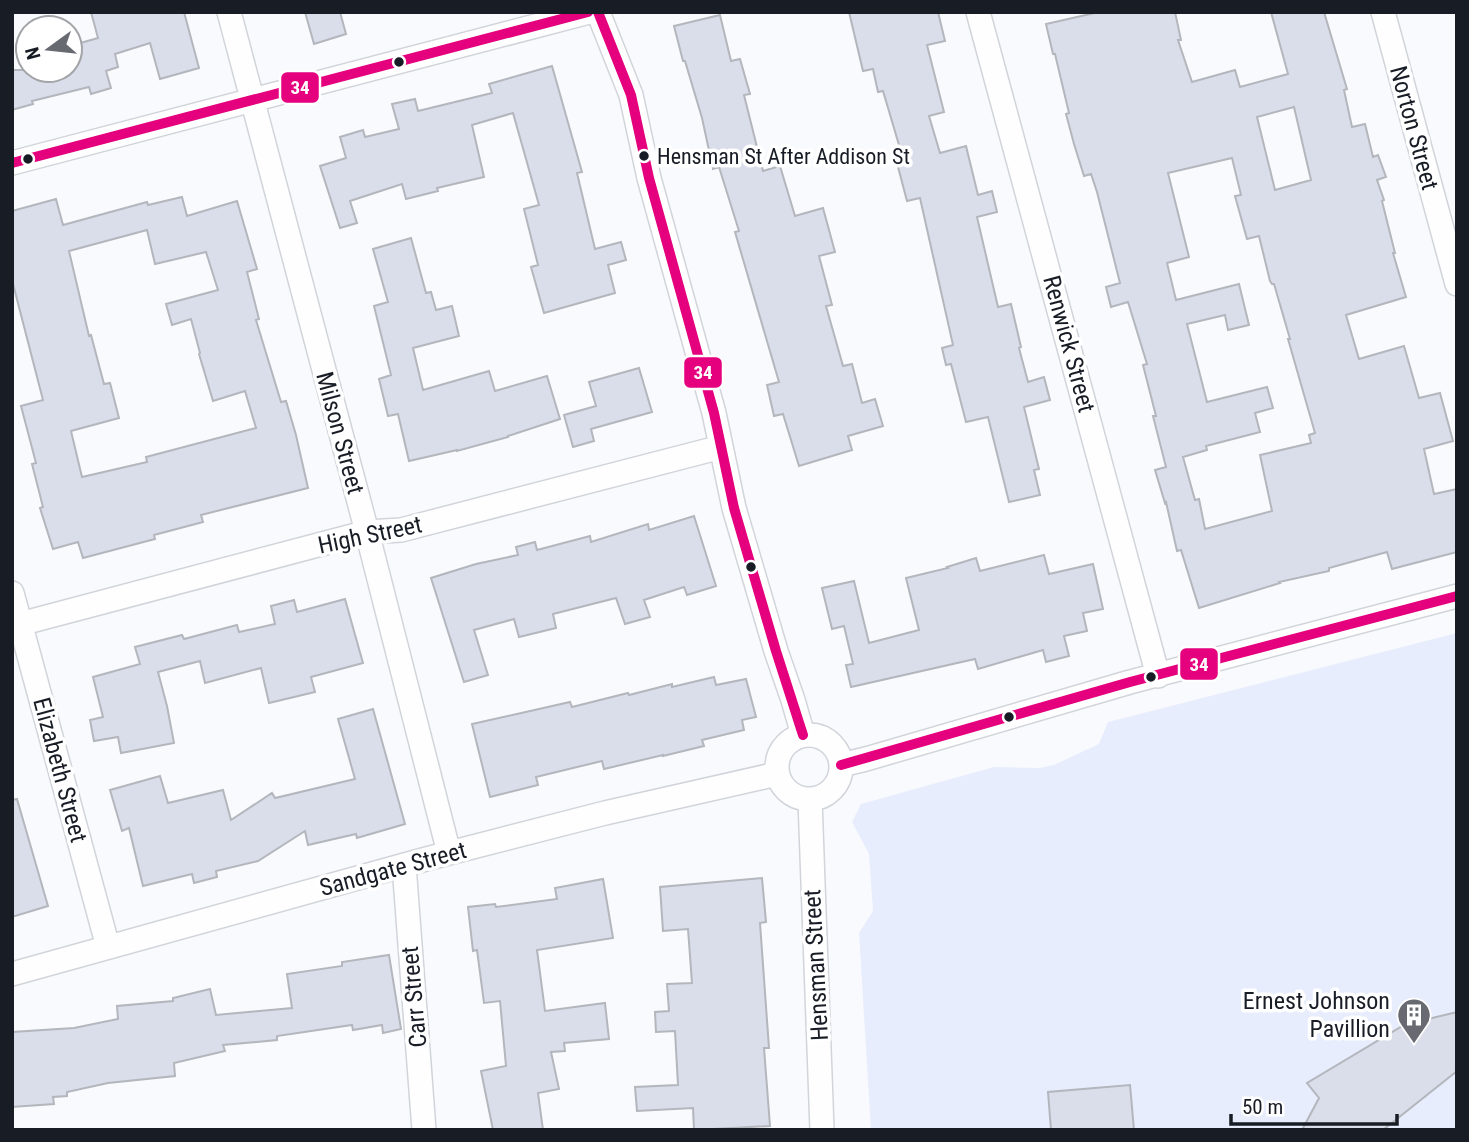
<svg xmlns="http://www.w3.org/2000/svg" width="1469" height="1142" font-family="'Roboto Condensed',sans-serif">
	<rect width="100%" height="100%" fill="#f9fafd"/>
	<path fill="#e7edfc" d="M 1457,633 L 1457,1130 L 871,1130 L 859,933 L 873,911 L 869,854 L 852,822 L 861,804 L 994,767 L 1040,768 L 1054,765 L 1099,744 L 1108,722 Z"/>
	<path fill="#dadeea" stroke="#b3b6bc" stroke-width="2" fill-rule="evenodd" d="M 91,12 L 184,12 L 199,68 L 160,79 L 150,43 L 115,54 L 118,67 L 106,71 L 111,88 L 91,94 L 89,87 L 32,101 L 33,104 L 12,110 L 12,70 L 70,70 L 70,49 L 78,47 L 77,44 L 98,38 Z
		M 305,12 L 340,12 L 346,34 L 314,44 Z
		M 849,12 L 938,12 L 945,41 L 927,45 L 944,112 L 929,116 L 940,153 L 966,146 L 978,195 L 992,191 L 997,212 L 977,217 L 998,307 L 1011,304 L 1021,347 L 1019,348 L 1028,382 L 1044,377 L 1050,400 L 1024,407 L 1039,469 L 1034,470 L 1040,495 L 1009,502 L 988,417 L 966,422 L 951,364 L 946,365 L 942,348 L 953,345 L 920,198 L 907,201 L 897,163 L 904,162 L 883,91 L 878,92 L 873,69 L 863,71 Z
		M 1099,12 L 1175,12 L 1181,40 L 1178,40 L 1192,82 L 1235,70 L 1240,87 L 1288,74 L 1271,12 L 1324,12 L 1347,89 L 1344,90 L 1352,127 L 1365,124 L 1373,157 L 1378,155 L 1386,177 L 1377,180 L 1384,200 L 1382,201 L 1395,253 L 1393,253 L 1406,297 L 1346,315 L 1359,359 L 1404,346 L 1419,398 L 1440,393 L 1453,441 L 1424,449 L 1434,494 L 1457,489 L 1457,552 L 1392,569 L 1387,552 L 1329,568 L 1329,571 L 1279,582 L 1280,583 L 1199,608 L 1181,550 L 1177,551 L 1166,502 L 1165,503 L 1155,470 L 1166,467 L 1153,416 L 1156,416 L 1143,365 L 1147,364 L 1128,302 L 1111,307 L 1106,287 L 1120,283 L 1097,192 L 1091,174 L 1084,176 L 1074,144 L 1066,114 L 1069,113 L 1055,54 L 1053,54 L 1046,24 ZM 1294,107 L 1311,180 L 1275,190 L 1257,117 ZM 1232,158 L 1241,195 L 1235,196 L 1247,239 L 1259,236 L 1270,281 L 1272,284 L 1274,284 L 1290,339 L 1288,339 L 1315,433 L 1309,435 L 1311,443 L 1260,455 L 1272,511 L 1205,529 L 1199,499 L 1195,500 L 1183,457 L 1207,450 L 1206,446 L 1260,432 L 1255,413 L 1273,408 L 1267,387 L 1207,402 L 1187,324 L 1225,315 L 1228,330 L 1249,325 L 1239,284 L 1176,300 L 1167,263 L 1189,257 L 1168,173 Z
		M 720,15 L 731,61 L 740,59 L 750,94 L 744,95 L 763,171 L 780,166 L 795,216 L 823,208 L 835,252 L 819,256 L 832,305 L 826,306 L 843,366 L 852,364 L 862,403 L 875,399 L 883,426 L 848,436 L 852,450 L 799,466 L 783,414 L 774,416 L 767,385 L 779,382 L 735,232 L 739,231 L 719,167 L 713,169 L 702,118 L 685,61 L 683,61 L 674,26 Z
		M 552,66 L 582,172 L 577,173 L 595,249 L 621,242 L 626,260 L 608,265 L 615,293 L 544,313 L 531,267 L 538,265 L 524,209 L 539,205 L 513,113 L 472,125 L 484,177 L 437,188 L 438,191 L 406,199 L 402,184 L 350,201 L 357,223 L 340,228 L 320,166 L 346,158 L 340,137 L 363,130 L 365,137 L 399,129 L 392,104 L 415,99 L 418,111 L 492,93 L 489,84 Z
		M 182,197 L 187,216 L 237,201 L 257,269 L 247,272 L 259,319 L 256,320 L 281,402 L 286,401 L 296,435 L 308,488 L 201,515 L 203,522 L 154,535 L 155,539 L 83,558 L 78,542 L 53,549 L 40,508 L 43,507 L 32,464 L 36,463 L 21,406 L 43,400 L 12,280 L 12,211 L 56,199 L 63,225 L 147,202 L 148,205 ZM 147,230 L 155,264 L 206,252 L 218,290 L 166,304 L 172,325 L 191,319 L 200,353 L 199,354 L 213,401 L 245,391 L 256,428 L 146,457 L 147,462 L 82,477 L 71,431 L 119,418 L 110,383 L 104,384 L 91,335 L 89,336 L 69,251 Z
		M 411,238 L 426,293 L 431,292 L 436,310 L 452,306 L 459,336 L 413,348 L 423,390 L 489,371 L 495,391 L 547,376 L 560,419 L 508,436 L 508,437 L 457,451 L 457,450 L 409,461 L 398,414 L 388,416 L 379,379 L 391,375 L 374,306 L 388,302 L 373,249 Z
		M 639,368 L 652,412 L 591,429 L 594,441 L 573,447 L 564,415 L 596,406 L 589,382 Z
		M 694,516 L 716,586 L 687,595 L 684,587 L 644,600 L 650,617 L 625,624 L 616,598 L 553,614 L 556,628 L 519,637 L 514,619 L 474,630 L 488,675 L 464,682 L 431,578 L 476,564 L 518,555 L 516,547 L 535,542 L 537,550 L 590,536 L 591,542 L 648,524 L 649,530 Z
		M 1044,555 L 1049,574 L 1093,564 L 1103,609 L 1083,613 L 1087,631 L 1064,636 L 1069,656 L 1046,662 L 1043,650 L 978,669 L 975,659 L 851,687 L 846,665 L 853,664 L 844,626 L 832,629 L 822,588 L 854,581 L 869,643 L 919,630 L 906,578 L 948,568 L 947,567 L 976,558 L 980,571 Z
		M 345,599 L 363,663 L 311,677 L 315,692 L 269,703 L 261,668 L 205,683 L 200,661 L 158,672 L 167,706 L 174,743 L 121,753 L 118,737 L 94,741 L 90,720 L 103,717 L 93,677 L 140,664 L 135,647 L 182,635 L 184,639 L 237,625 L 239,632 L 275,624 L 271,606 L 294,600 L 297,612 Z
		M 714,677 L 716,685 L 746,679 L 756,717 L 742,720 L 744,730 L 702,740 L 704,746 L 663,756 L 663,755 L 604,769 L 602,761 L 536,777 L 538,785 L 490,797 L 472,724 L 570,702 L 572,707 L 628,693 L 629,695 L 672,684 L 672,687 Z
		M 373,709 L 405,824 L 357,838 L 356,834 L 308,845 L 305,831 L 258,861 L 216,871 L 217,877 L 194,883 L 192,874 L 143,886 L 129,828 L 122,831 L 110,790 L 160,776 L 168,803 L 223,790 L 231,820 L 272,793 L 275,798 L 355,779 L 338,719 Z
		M 17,799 L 48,906 L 12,917 L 12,800 Z
		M 762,878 L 766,922 L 760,923 L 769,1048 L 764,1048 L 770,1126 L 694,1130 L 693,1108 L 637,1111 L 635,1087 L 678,1085 L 675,1031 L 656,1032 L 655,1012 L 669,1011 L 667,984 L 692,983 L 688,929 L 663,931 L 660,887 Z
		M 603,879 L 613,938 L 537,950 L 545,1011 L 605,1003 L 609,1039 L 564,1043 L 565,1051 L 551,1052 L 559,1089 L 538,1093 L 543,1130 L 493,1130 L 481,1071 L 506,1066 L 500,1001 L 484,1003 L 477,950 L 473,951 L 468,907 L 495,904 L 496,907 L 557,899 L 555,888 Z
		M 389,955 L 401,1029 L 383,1033 L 382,1025 L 353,1030 L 352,1025 L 277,1036 L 277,1040 L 223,1045 L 225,1051 L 174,1063 L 175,1076 L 108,1083 L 67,1092 L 67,1096 L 53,1097 L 54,1104 L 12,1107 L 12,1032 L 74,1028 L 118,1019 L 117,1006 L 173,1001 L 173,998 L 210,989 L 216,1015 L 292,1008 L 287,974 L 342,966 L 342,962 Z
		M 1457,1012 L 1457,1071 L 1383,1130 L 1302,1130 L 1319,1098 L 1307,1083 L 1424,1013 L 1428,1019 Z
		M 1130,1085 L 1134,1130 L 1051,1130 L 1048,1092 Z"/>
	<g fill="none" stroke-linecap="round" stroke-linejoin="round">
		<g stroke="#d1d4da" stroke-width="26">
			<path id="minor" d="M 229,12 L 367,532 L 449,853
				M 598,12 L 631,95 L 649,178 L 714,413 L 734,508 L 776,651 L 793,700 L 803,735
				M 978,12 L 1158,676
				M 1383,12 L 1457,284
				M 12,163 L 589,12
				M 12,593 L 108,947
				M 20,624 L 367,532 L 401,530 L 721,447
				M777 767a32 32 0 1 1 64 0a32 32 0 1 1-64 0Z
				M 841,765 L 866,759 L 1130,682 L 1457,596
				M 810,800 L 822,1130
				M 404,865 L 424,1130
				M 12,974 L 426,859 L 605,813 L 777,774"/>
		</g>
		<use href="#minor" stroke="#fefeff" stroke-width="23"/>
		<g stroke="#fff" stroke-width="16">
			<path id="bus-1" d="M 598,12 L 631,95 L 649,178 L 714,413 L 734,508 L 776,651 L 803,735
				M 12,163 L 588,12
				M 841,765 L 1130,682 L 1457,596"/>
		</g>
		<use href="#bus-1" stroke="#e5007d" stroke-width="10"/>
	</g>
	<defs>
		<g id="building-pin" transform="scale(1.75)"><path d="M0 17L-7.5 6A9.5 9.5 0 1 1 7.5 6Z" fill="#676a71" stroke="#fff"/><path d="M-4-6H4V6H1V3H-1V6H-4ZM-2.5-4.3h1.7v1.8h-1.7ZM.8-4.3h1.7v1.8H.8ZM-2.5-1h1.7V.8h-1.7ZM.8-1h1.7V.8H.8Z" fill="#fff"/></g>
	</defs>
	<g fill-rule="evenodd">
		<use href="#building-pin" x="1414" y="1015"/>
	</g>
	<g fill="#181c25" stroke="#fff" stroke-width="2.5">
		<circle cx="399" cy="62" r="6"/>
		<circle cx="644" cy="156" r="6"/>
		<circle cx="28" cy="159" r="6"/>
		<circle cx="751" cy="567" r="6"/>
		<circle cx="1151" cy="677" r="6"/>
		<circle cx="1009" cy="717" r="6"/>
	</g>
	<g text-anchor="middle" stroke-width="7" stroke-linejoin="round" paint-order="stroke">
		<g font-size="22" fill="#181c25" stroke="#fff" text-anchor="start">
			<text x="657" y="164">Hensman St After Addison St</text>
		</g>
		<g font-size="24" fill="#181c25" stroke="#fff">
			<text transform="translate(1414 128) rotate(75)" y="8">Norton Street</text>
			<text transform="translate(1069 344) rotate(75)" y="8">Renwick Street</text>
			<text transform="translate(340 433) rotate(75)" y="8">Milson Street</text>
			<text transform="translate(370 535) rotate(-12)" y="8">High Street</text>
			<text transform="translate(60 770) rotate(75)" y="8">Elizabeth Street</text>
			<text transform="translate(393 869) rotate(-15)" y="8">Sandgate Street</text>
			<text transform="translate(816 965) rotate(-93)" y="8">Hensman Street</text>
			<text transform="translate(414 997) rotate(-95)" y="8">Carr Street</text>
		</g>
		<g font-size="24" fill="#181c25" stroke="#fff" text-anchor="end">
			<text x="1390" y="1009">Ernest Johnson<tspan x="1390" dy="28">Pavillion</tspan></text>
		</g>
	</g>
	<g stroke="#fff" stroke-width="2.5">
		<rect x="280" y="71" width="40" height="33" rx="7" fill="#e5007d"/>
		<rect x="683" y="356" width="40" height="33" rx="7" fill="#e5007d"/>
		<rect x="1179" y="647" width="40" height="34" rx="7" fill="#e5007d"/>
	</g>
	<g font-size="19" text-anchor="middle" font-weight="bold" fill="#fff">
		<text x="300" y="94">34</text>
		<text x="703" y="379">34</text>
		<text x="1199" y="671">34</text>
	</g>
	<rect width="1469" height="1142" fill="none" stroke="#181c25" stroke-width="28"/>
	<g transform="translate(49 49) rotate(255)"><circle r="33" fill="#ffffff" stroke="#a3a4a8" stroke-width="2"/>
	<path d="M0-5L12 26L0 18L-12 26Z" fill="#676a71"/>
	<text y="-10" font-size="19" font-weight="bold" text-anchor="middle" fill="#181c25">N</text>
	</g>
	<path d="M1231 1114v10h166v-10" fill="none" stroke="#181c25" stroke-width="3.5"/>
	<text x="1242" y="1114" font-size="21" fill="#181c25" stroke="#ffffff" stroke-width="5" paint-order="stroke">50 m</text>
</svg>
